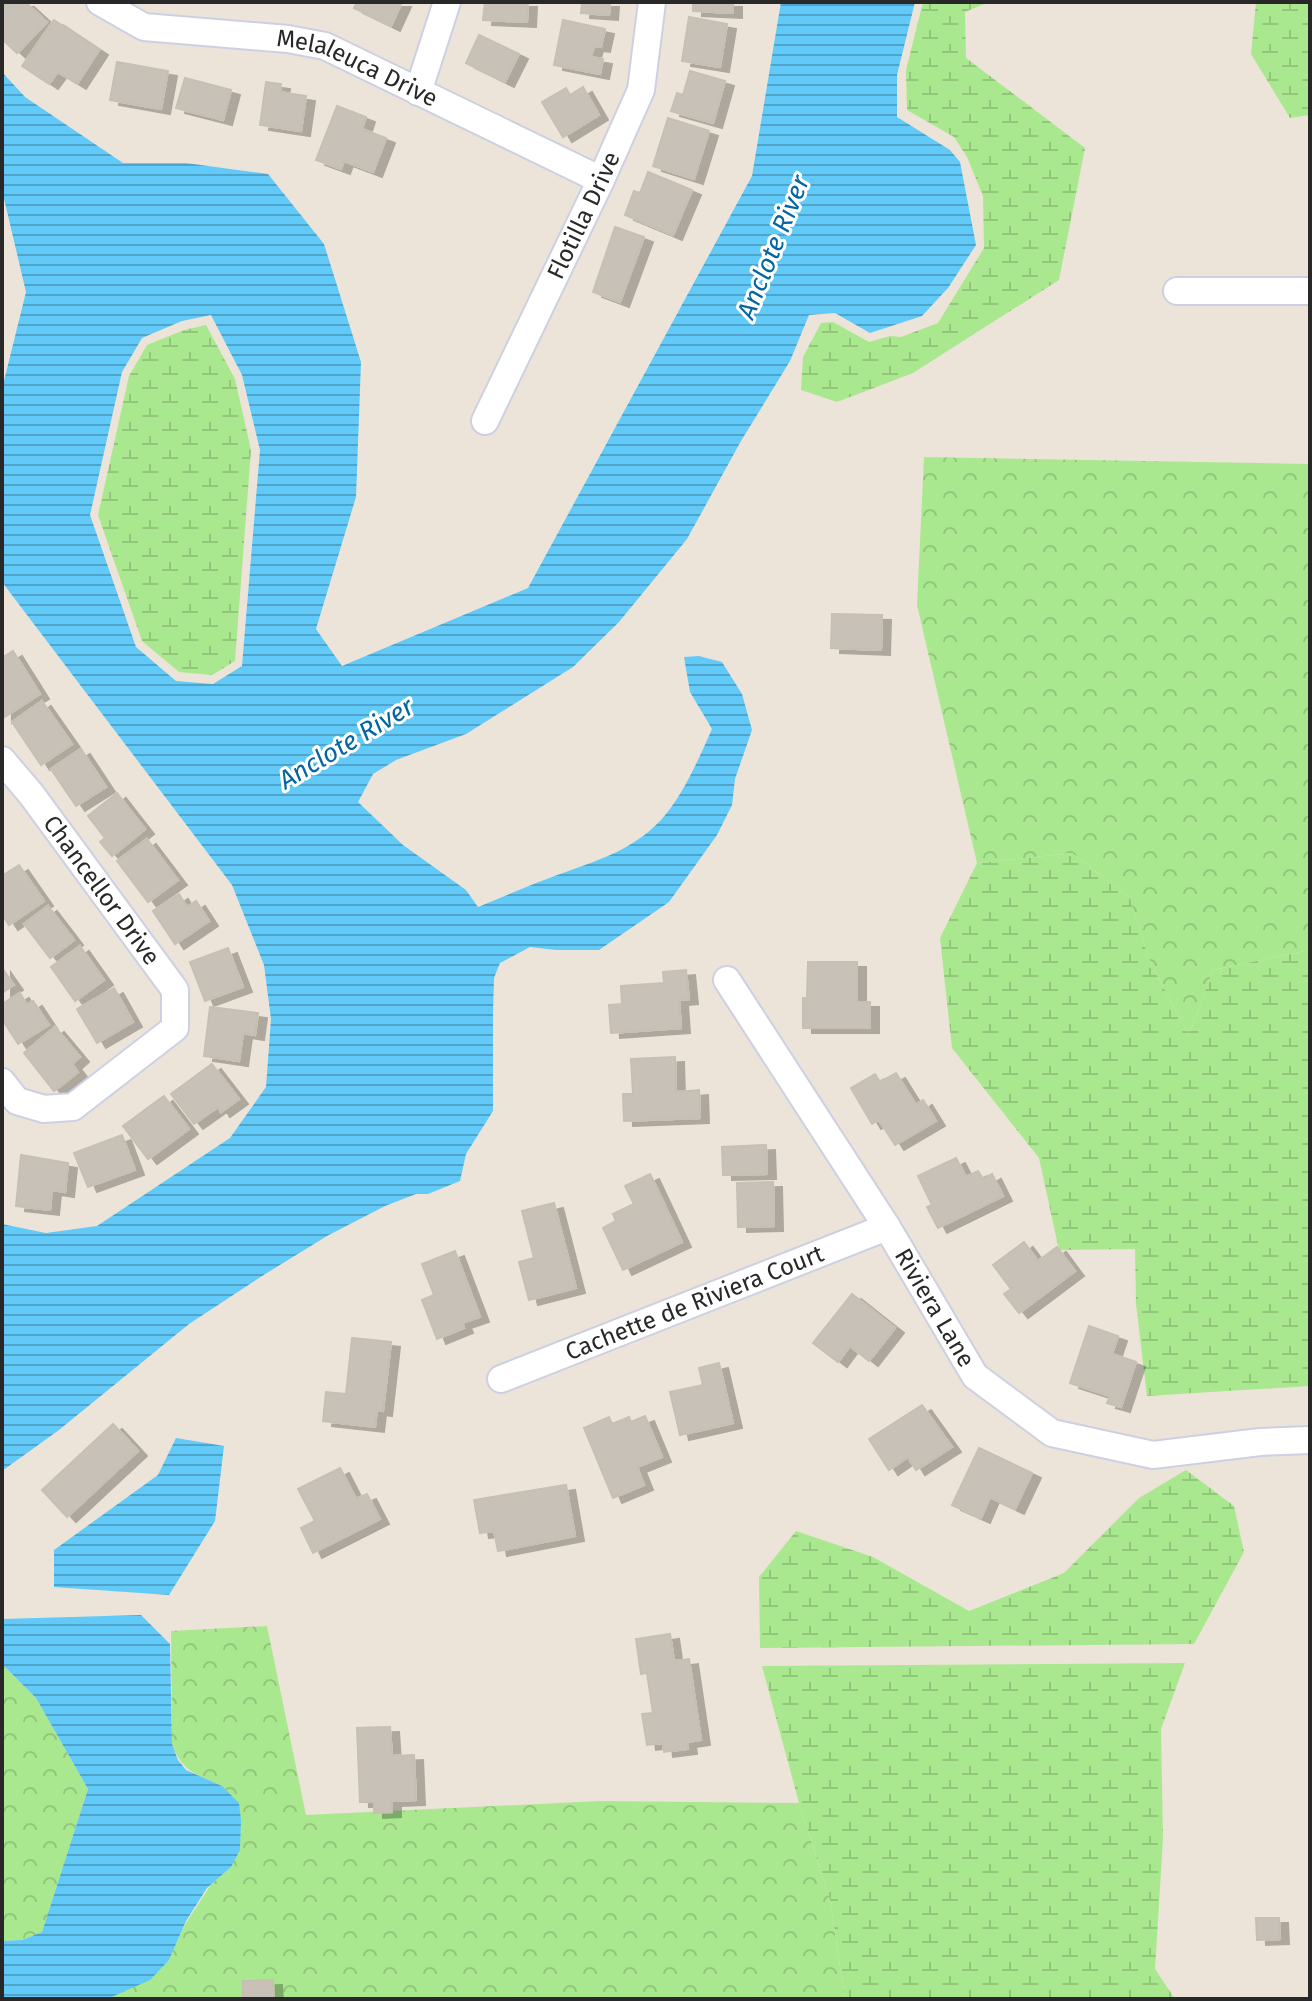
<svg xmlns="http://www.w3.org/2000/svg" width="1312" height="2001" font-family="'Fira Sans',sans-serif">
	<defs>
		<pattern id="forest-crowns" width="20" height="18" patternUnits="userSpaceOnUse" patternTransform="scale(2)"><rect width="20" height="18" fill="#aae88f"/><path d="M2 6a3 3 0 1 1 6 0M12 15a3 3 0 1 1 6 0" fill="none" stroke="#92c77b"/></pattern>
		<pattern id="wetland-marsh" width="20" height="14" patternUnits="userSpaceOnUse" patternTransform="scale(2)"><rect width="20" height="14" fill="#aae88f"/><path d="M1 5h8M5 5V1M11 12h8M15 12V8" fill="none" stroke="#92c77b"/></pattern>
		<pattern id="water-rules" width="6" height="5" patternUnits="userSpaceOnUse" patternTransform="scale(2)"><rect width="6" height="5" fill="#61caf8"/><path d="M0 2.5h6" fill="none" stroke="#50a4c9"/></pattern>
		<filter id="shadow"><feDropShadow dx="9" dy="5" stdDeviation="0" flood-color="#0004"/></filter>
	</defs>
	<rect width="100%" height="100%" fill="#ece4d8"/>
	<path fill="url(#forest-crowns)" d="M 924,457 L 1310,464 L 1310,950 L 1213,970 L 1189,1035 L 1150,962 L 1130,898 L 1072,853 L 977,863 L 917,605 Z
		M 267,1626 L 306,1815 L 600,1801 L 799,1803 L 830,1900 L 845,1999 L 108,1999 L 169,1960 L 184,1926 L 212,1883 L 231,1867 L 222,1786 C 196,1774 182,1772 172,1744 L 171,1631 Z
		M 2,1664 L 36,1698 L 88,1789 L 42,1932 L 22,1940 L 2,1941 Z"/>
	<path fill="url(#wetland-marsh)" d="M 923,2 L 989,2 L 965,12 L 966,58 L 1085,148 L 1059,280 L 913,373 L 837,402 L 801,390 L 803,357 L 821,323 L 833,322 L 869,342 L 890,336 L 901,337 L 938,323 L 984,248 L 983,196 L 967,157 L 954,137 L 907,110 L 906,70 Z
		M 1256,2 L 1310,2 L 1310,115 L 1290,118 L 1251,54 Z
		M 206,325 L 235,379 L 251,450 L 235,661 L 212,675 L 179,672 L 142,641 L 98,515 L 129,376 L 147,345 L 184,330 Z
		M 1072,853 L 1130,898 L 1150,962 L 1189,1035 L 1213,970 L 1310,950 L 1310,1386 L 1147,1396 L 1136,1304 L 1135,1249 L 1059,1250 L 1039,1158 L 952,1048 L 940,938 L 977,863 Z
		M 1186,1470 L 1234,1506 L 1244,1552 L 1194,1644 L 760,1648 L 759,1577 L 796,1531 L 873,1557 L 969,1611 L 1064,1573 L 1139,1498 Z
		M 1185,1663 L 1161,1729 L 1163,1839 L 1155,1969 L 1175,1999 L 845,1999 L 830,1900 L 799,1803 L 762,1666 Z"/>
	<path fill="url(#water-rules)" fill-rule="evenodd" d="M 781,2 L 915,2 L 897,75 L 897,117 L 950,150 L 960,162 L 976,245 L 948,288 L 922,316 L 870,333 L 835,313 L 809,315 L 790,361 L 741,441 L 687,539 L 619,622 L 573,667 L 466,734 L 396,760 L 373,774 L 358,802 L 403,845 L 466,890 L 478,907 C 501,898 524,887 547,879 C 588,863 629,854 661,820 C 684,794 698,760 712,729 L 690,692 L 684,657 L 699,656 L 722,662 L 742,694 L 752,730 L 735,779 L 732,805 L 717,835 L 669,902 L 599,950 L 556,950 L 530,947 L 500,963 L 494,978 L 493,1013 L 493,1111 L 466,1154 L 460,1181 L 428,1194 L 416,1194 L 385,1206 L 327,1236 L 262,1276 L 189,1324 L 59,1430 L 2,1471 L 2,1224 L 46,1233 L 97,1226 L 230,1138 L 266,1087 L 271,1019 L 264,965 L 232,885 L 2,582 L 2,389 L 26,292 L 2,190 L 2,72 L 25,97 L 123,163 L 186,163 L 268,174 L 324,244 L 361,362 L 356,497 L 316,629 L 342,666 L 528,588 L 752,176 ZM 211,315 L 242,375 L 260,450 L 242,666 L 213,684 L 176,681 L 136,647 L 90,515 L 122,372 L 142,338 L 182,321 Z
		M 176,1438 L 224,1446 L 215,1521 L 169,1595 L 54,1587 L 54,1550 L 158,1475 Z
		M 141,1615 L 170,1644 L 172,1744 L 178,1760 L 186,1770 L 222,1786 L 239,1803 L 241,1820 L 240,1850 L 231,1867 L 207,1888 L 186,1921 L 169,1960 L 150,1980 L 107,1999 L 2,1999 L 2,1941 L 22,1940 L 42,1932 L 88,1789 L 36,1698 L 2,1664 L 2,1619 Z"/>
	<path fill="#c7c1b8" stroke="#c7c0b2" stroke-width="2" filter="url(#shadow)" d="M 2,2 L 25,2 L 47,22 L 17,53 L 2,39 Z
		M 357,2 L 402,2 L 391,26 L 354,8 Z
		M 485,2 L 528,2 L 527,22 L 483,20 Z
		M 582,2 L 610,2 L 609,15 L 581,13 Z
		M 693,2 L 733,2 L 733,13 L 693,11 Z
		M 689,17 L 727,24 L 720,67 L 682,61 Z
		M 54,20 L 99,50 L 77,84 L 58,72 L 49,84 L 22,66 Z
		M 563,20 L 605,29 L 601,47 L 594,46 L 591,57 L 603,59 L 600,74 L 554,65 Z
		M 479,35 L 519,54 L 505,82 L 466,63 Z
		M 117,62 L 168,71 L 161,109 L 110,100 Z
		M 690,71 L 725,81 L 713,123 L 671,111 L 677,93 L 683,95 Z
		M 185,78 L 231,90 L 223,120 L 176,108 Z
		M 266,82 L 281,84 L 280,92 L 306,96 L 301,131 L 260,125 Z
		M 583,87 L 599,115 L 563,137 L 542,102 L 566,88 L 570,95 Z
		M 337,106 L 366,117 L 362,129 L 386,138 L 373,172 L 344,161 L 341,169 L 316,160 Z
		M 668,118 L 709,131 L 694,179 L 653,166 Z
		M 648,172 L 692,190 L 673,235 L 625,215 L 634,191 L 640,193 Z
		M 615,227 L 644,237 L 620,302 L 593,292 Z
		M 832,614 L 882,615 L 881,650 L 831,648 Z
		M 13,651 L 40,694 L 3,718 L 2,658 Z
		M 42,701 L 72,744 L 41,765 L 12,722 Z
		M 81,749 L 106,787 L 76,806 L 51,769 Z
		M 117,793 L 145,829 L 112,856 L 100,842 L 105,838 L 88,816 Z
		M 147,839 L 178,880 L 148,902 L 117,861 Z
		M 19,865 L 44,901 L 9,925 L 2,914 L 2,876 Z
		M 179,894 L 187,907 L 196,901 L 209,921 L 175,944 L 153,911 Z
		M 48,906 L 74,940 L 50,958 L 24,924 Z
		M 80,946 L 104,980 L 75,1001 L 51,967 Z
		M 228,948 L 243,987 L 205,1001 L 190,962 Z
		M 808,962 L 857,962 L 857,1002 L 870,1002 L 870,1028 L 803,1028 L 803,998 L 807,998 Z
		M 2,968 L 14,985 L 2,993 Z
		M 686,970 L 689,999 L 679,1000 L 681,1028 L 611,1033 L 609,1005 L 622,1004 L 621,986 L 664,983 L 663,972 Z
		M 114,988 L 133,1022 L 97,1043 L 77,1009 Z
		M 20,993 L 27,1005 L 33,1001 L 49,1025 L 18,1044 L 2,1019 L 2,1004 Z
		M 210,1007 L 258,1013 L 255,1035 L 243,1033 L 239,1061 L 204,1056 Z
		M 55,1027 L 80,1057 L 72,1064 L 78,1072 L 54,1091 L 24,1053 Z
		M 675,1057 L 676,1092 L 699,1090 L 700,1118 L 624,1121 L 623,1094 L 633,1094 L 631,1059 Z
		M 212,1064 L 239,1099 L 221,1112 L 218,1107 L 194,1124 L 171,1094 Z
		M 896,1073 L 916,1105 L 923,1100 L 936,1121 L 895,1145 L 879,1120 L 872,1124 L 851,1088 L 875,1074 L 880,1082 Z
		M 164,1096 L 189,1129 L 148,1159 L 123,1126 Z
		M 122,1135 L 135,1170 L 88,1187 L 74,1153 Z
		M 766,1145 L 767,1174 L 723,1175 L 722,1147 Z
		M 21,1155 L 68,1163 L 65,1192 L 52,1190 L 50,1210 L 16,1206 Z
		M 956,1158 L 966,1177 L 978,1171 L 983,1179 L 992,1174 L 1003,1196 L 938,1228 L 927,1207 L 932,1205 L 918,1176 Z
		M 650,1174 L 682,1242 L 623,1270 L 603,1228 L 616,1221 L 613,1214 L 634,1204 L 625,1186 Z
		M 773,1182 L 774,1226 L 738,1227 L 737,1183 Z
		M 554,1203 L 576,1288 L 529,1300 L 519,1262 L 534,1258 L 522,1211 Z
		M 1024,1242 L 1038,1261 L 1057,1247 L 1075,1271 L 1019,1313 L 1004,1294 L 1011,1289 L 993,1265 Z
		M 455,1251 L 480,1317 L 462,1323 L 464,1328 L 437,1339 L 422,1300 L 434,1295 L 422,1264 Z
		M 852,1294 L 895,1328 L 869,1361 L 850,1346 L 838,1362 L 813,1343 Z
		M 1089,1326 L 1118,1336 L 1112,1354 L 1136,1362 L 1121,1407 L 1107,1403 L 1110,1396 L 1070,1383 Z
		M 352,1338 L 391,1342 L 383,1411 L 377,1410 L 375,1427 L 323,1421 L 326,1392 L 346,1394 Z
		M 719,1363 L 733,1423 L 680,1435 L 670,1392 L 703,1385 L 699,1368 Z
		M 922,1405 L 952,1447 L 916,1470 L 908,1457 L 889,1470 L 869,1439 Z
		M 645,1416 L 662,1457 L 637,1467 L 644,1485 L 613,1498 L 584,1428 L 609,1417 L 612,1424 L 629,1417 L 631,1422 Z
		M 113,1424 L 138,1451 L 67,1517 L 42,1490 Z
		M 979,1448 L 1032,1473 L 1015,1509 L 990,1497 L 981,1518 L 952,1505 Z
		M 340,1468 L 356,1499 L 367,1494 L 380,1519 L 313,1553 L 301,1528 L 315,1521 L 298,1489 Z
		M 566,1485 L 575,1536 L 498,1551 L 494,1531 L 480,1533 L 474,1500 Z
		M 670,1634 L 674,1661 L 689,1659 L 701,1740 L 687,1742 L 688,1749 L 664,1752 L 663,1743 L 647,1745 L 642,1714 L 653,1713 L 647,1673 L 641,1674 L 636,1639 Z
		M 390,1727 L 392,1756 L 414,1755 L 416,1800 L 392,1801 L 392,1812 L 374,1813 L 374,1802 L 360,1802 L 357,1728 Z
		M 1256,1918 L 1279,1918 L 1280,1939 L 1257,1940 Z
		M 273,1980 L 274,1999 L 243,1999 L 243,1981 Z"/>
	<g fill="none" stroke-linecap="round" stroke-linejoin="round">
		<g stroke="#cdd0e3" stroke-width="30">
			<g id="minor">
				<path id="s1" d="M 100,2 L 144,27 L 288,39 L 325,46 L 601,180"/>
				<path d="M 418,92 L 447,2"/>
				<path d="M 1177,291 L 1310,291"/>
				<path id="s2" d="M 485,421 L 601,180 L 641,90 L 652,2"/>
				<path id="s3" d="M 2,760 L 31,794 L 175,990 L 175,1028 L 73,1107 L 44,1109 L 17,1101 L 2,1082"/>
				<path id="s4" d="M 727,980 L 887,1227 L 975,1376 L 1052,1433 L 1153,1455 L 1260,1442 L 1310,1440"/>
				<path id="s5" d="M 501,1379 L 887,1227"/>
			</g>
		</g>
		<use href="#minor" stroke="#fff" stroke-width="26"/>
	</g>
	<g text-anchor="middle" stroke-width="6" stroke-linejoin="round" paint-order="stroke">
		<g font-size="24" fill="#282828" stroke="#fff">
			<text dy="8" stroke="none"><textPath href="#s1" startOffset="270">Melaleuca Drive</textPath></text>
			<text dy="8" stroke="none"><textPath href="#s2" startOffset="228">Flotilla Drive</textPath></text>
			<text dy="8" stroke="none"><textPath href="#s3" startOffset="164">Chancellor Drive</textPath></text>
			<text dy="8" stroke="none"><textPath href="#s5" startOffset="208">Cachette de Riviera Court</textPath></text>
			<text dy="8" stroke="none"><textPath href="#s4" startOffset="388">Riviera Lane</textPath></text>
		</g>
		<g font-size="26" font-style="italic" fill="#0365a1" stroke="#fff">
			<text transform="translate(773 247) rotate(-68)" y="9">Anclote River</text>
			<text transform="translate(346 743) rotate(-31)" y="9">Anclote River</text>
		</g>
	</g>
	<rect width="1312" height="2001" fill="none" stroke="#282828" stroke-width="8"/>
</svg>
